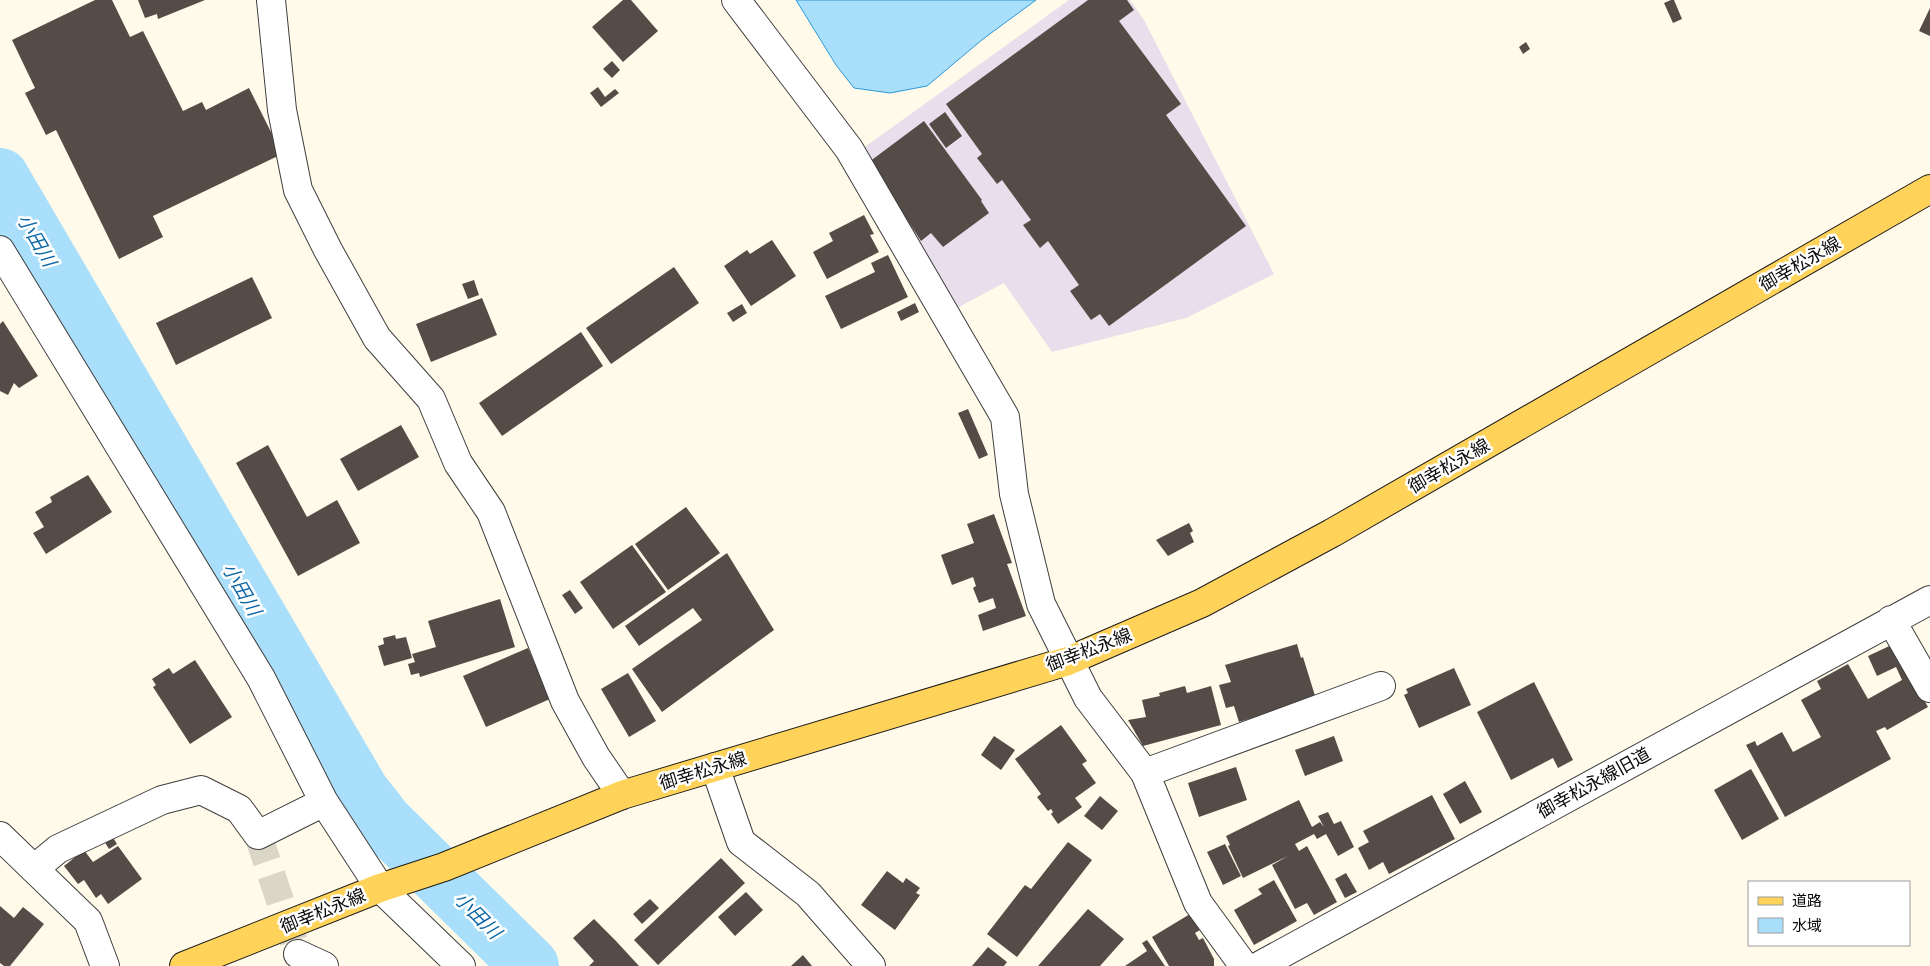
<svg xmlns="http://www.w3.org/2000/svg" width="1930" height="966" font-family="'Playfair Display','Noto Sans JP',serif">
	<rect width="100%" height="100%" fill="#fffae9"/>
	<path fill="#e9deeb" d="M 1069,0 L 1130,0 L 1144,20 L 1274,274 L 1186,318 L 1052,352 L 1004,283 L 955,309 L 862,149 Z"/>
	<path fill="#a9dffb" stroke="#2a98d9" d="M 796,0 L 1036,0 L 983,39 L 927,86 L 890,93 L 854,88 L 836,65 Z"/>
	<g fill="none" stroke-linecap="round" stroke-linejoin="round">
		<path stroke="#a9dffb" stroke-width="58" d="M 0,177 L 360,791 L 385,823 L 530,966"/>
	</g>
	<path fill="#554c47" d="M 95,0 L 112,0 L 130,37 L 143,31 L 183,111 L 202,102 L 206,110 L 249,88 L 282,154 L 153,216 L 163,237 L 119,259 L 56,130 L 46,135 L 25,93 L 35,88 L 12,40 Z
		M 138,0 L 205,0 L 158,19 L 157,14 L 145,18 Z
		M 623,0 L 631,0 L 658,31 L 623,62 L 592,27 Z
		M 1088,0 L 1127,0 L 1134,10 L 1119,21 L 1181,104 L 1166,115 L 1246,226 L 1109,326 L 1100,314 L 1091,320 L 1070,291 L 1079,285 L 1048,241 L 1040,248 L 1023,225 L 1031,220 L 1002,180 L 997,184 L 977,158 L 982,154 L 946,104 Z
		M 1671,0 L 1674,0 L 1682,19 L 1673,23 L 1664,3 Z
		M 1930,8 L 1930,36 L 1919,31 Z
		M 1526,42 L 1530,49 L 1523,54 L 1519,47 Z
		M 612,61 L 620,70 L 612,78 L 603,69 Z
		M 598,87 L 605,97 L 615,89 L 619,93 L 601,107 L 590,93 Z
		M 945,112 L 962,136 L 946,148 L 929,124 Z
		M 924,121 L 982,200 L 981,201 L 989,213 L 943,247 L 931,233 L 921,241 L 869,162 Z
		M 864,215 L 874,234 L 870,235 L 879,252 L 827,279 L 813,252 L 833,241 L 829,233 Z
		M 772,240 L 796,276 L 751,306 L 724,266 L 747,250 L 750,254 Z
		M 888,255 L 908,297 L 841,329 L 825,296 L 875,272 L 871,263 Z
		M 674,267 L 699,303 L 611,364 L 586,328 Z
		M 252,277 L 272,318 L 176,365 L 156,323 Z
		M 474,280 L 479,295 L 468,299 L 462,284 Z
		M 482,298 L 497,335 L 431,362 L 416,324 Z
		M 915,303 L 919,312 L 901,321 L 897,312 Z
		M 742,304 L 747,313 L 733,322 L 727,313 Z
		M 3,321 L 38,376 L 19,388 L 14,383 L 8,395 L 0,391 L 0,324 Z
		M 581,332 L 603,366 L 502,436 L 479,403 Z
		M 968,409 L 988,455 L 979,459 L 958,413 Z
		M 401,425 L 419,457 L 358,491 L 340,459 Z
		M 268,445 L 307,517 L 337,500 L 360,543 L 298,576 L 236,463 Z
		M 88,475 L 112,512 L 46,554 L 33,533 L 44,527 L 35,512 L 52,502 L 50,497 Z
		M 686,507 L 720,553 L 668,590 L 635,544 Z
		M 994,514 L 1012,563 L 1007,564 L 1026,616 L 983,631 L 978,615 L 996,608 L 993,598 L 979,603 L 973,588 L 976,586 L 973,577 L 952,585 L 941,555 L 974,543 L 967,524 Z
		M 1189,523 L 1193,531 L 1190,533 L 1194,542 L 1168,556 L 1156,540 Z
		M 632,545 L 666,592 L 613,629 L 580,582 Z
		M 727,553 L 774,630 L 662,712 L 632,669 L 702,620 L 693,608 L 639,646 L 625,626 Z
		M 570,590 L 583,608 L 575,614 L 562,595 Z
		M 500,599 L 515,647 L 420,677 L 419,673 L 411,675 L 408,664 L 415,662 L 412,654 L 436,647 L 428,621 Z
		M 395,635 L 396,639 L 406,637 L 412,658 L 384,666 L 378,646 L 384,644 L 383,638 Z
		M 1898,642 L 1910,675 L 1928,707 L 1887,730 L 1885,727 L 1876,731 L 1891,759 L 1785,817 L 1746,745 L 1755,741 L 1757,746 L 1782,732 L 1793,752 L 1821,737 L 1801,700 L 1821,689 L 1817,681 L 1848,664 L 1868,699 L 1902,680 L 1896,667 L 1877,676 L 1868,656 Z
		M 1297,644 L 1301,658 L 1303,657 L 1316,699 L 1239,722 L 1234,706 L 1226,708 L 1219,685 L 1231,682 L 1225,665 Z
		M 528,648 L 550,699 L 486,727 L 463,676 Z
		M 195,660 L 232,717 L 190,744 L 153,687 L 156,685 L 152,679 L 169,668 L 173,674 Z
		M 1454,668 L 1471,705 L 1419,728 L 1404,695 L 1408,693 L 1406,689 Z
		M 628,673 L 656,721 L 629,737 L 601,689 Z
		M 1534,682 L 1573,760 L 1558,768 L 1553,758 L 1511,780 L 1477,712 Z
		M 1185,686 L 1187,693 L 1211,686 L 1221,725 L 1143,746 L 1128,720 L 1146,717 L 1142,700 L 1160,696 L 1159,693 Z
		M 1061,725 L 1087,761 L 1082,764 L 1096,783 L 1075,798 L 1082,807 L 1058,824 L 1051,814 L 1053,812 L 1051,809 L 1048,811 L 1037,797 L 1041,794 L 1015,759 Z
		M 994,736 L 1015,750 L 1001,770 L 981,755 Z
		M 1334,736 L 1343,761 L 1305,776 L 1295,750 Z
		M 1236,767 L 1247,800 L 1199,817 L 1188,783 Z
		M 1751,769 L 1779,819 L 1742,840 L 1714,790 Z
		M 1465,781 L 1482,812 L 1460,824 L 1443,794 Z
		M 1432,795 L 1455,839 L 1389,874 L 1383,862 L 1369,870 L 1358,848 L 1369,842 L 1363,831 Z
		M 1100,796 L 1118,811 L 1102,830 L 1084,816 Z
		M 1299,800 L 1312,827 L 1320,822 L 1324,827 L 1318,816 L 1328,812 L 1334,824 L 1341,821 L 1354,847 L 1338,856 L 1326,834 L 1317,839 L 1314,834 L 1295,844 L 1299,851 L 1307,846 L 1337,902 L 1314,915 L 1307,903 L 1295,909 L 1272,865 L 1288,856 L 1243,878 L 1228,846 L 1230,845 L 1226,836 Z
		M 112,836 L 117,844 L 109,849 L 104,841 Z
		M 1068,842 L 1092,860 L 1017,957 L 987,934 L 1025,885 L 1031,889 Z
		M 1225,844 L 1241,876 L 1223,885 L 1207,852 Z
		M 118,846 L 142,879 L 108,904 L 101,894 L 96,898 L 84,880 L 78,884 L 64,866 L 84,850 L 93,862 Z
		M 721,858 L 745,883 L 658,965 L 634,940 Z
		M 887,871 L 903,883 L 906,878 L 920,888 L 916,893 L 920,895 L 895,930 L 861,905 Z
		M 1346,873 L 1357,892 L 1345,898 L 1335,879 Z
		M 1274,880 L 1297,921 L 1254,945 L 1234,910 L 1262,894 L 1258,889 Z
		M 746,892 L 763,910 L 735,936 L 718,917 Z
		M 650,899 L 659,908 L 642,924 L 633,914 Z
		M 0,906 L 14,918 L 23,907 L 44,924 L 10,966 L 4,966 L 0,963 Z
		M 1088,909 L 1124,939 L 1100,966 L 1038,966 Z
		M 1190,914 L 1200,930 L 1195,933 L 1199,940 L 1203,938 L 1214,959 L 1214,966 L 1169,966 L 1152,937 Z
		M 594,919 L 616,941 L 639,966 L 589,966 L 594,961 L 573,938 Z
		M 1147,940 L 1165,966 L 1125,966 L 1147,951 L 1142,943 Z
		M 988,947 L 1007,962 L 1004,966 L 972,966 Z
		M 803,955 L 812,966 L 791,966 Z"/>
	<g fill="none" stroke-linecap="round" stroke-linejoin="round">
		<path stroke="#dad6c8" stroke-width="28" stroke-dasharray="28 14" stroke-linecap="butt" d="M 258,835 L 298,954"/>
		<g stroke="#3e3e3e" stroke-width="30">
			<path id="minor" d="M 271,0 L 282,110 L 298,190 L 328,250 L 377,338 L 431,399 L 458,463 L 491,512 L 565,701 L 596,757 L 622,795
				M 736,0 L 849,149 L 1005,417 L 1014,494 L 1041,604 L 1088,698 L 1145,773 L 1198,903 L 1244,966
				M 0,250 L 261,678 L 324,802 L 380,888 L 461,966
				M 1891,620 L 1930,688
				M 715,767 L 741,842 L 808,894 L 871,966
				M 1145,773 L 1381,686
				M 0,836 L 88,921 L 105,966
				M 34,869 L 58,849 L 162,800 L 201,790 L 239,809 L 258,835 L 324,802
				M 298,954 L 324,966
				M 1259,966 L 1930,600"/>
		</g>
		<g stroke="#1c1c1c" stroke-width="30">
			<path id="major" d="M 184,966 L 380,888 L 444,867 L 622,795 L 1068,661 L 1202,603 L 1332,533 L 1930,189"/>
		</g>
		<use href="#minor" stroke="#fff" stroke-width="28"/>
		<use href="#major" stroke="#ffd259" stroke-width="28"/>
	</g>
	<g text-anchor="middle" stroke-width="5" stroke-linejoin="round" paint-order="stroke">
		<g font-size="18" fill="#0b0b0b" stroke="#fff">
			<text transform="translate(1800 264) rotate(-30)" y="6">御幸松永線</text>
			<text transform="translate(1449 466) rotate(-30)" y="6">御幸松永線</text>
			<text transform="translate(1089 650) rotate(-21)" y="6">御幸松永線</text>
			<text transform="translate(703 771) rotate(-17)" y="6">御幸松永線</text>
			<text transform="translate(1594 783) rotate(-29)" y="6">御幸松永線旧道</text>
			<text transform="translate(323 911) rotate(-22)" y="6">御幸松永線</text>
		</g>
		<g font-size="19" font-style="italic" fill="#0b67a6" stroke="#fff">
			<text transform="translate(37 240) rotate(60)" y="7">小田川</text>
			<text transform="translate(242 589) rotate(60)" y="7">小田川</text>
			<text transform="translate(478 915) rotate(45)" y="7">小田川</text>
		</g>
	</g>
	<rect x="1748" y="881" width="162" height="65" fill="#ffffff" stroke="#9d9d9d"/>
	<rect x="1758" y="897" width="25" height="8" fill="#ffd259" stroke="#9d9d9d"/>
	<text x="1792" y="906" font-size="15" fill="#0b0b0b">道路</text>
	<rect x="1758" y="918" width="25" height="15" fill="#a9dffb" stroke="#9d9d9d"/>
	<text x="1792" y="931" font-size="15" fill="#0b0b0b">水域</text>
</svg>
